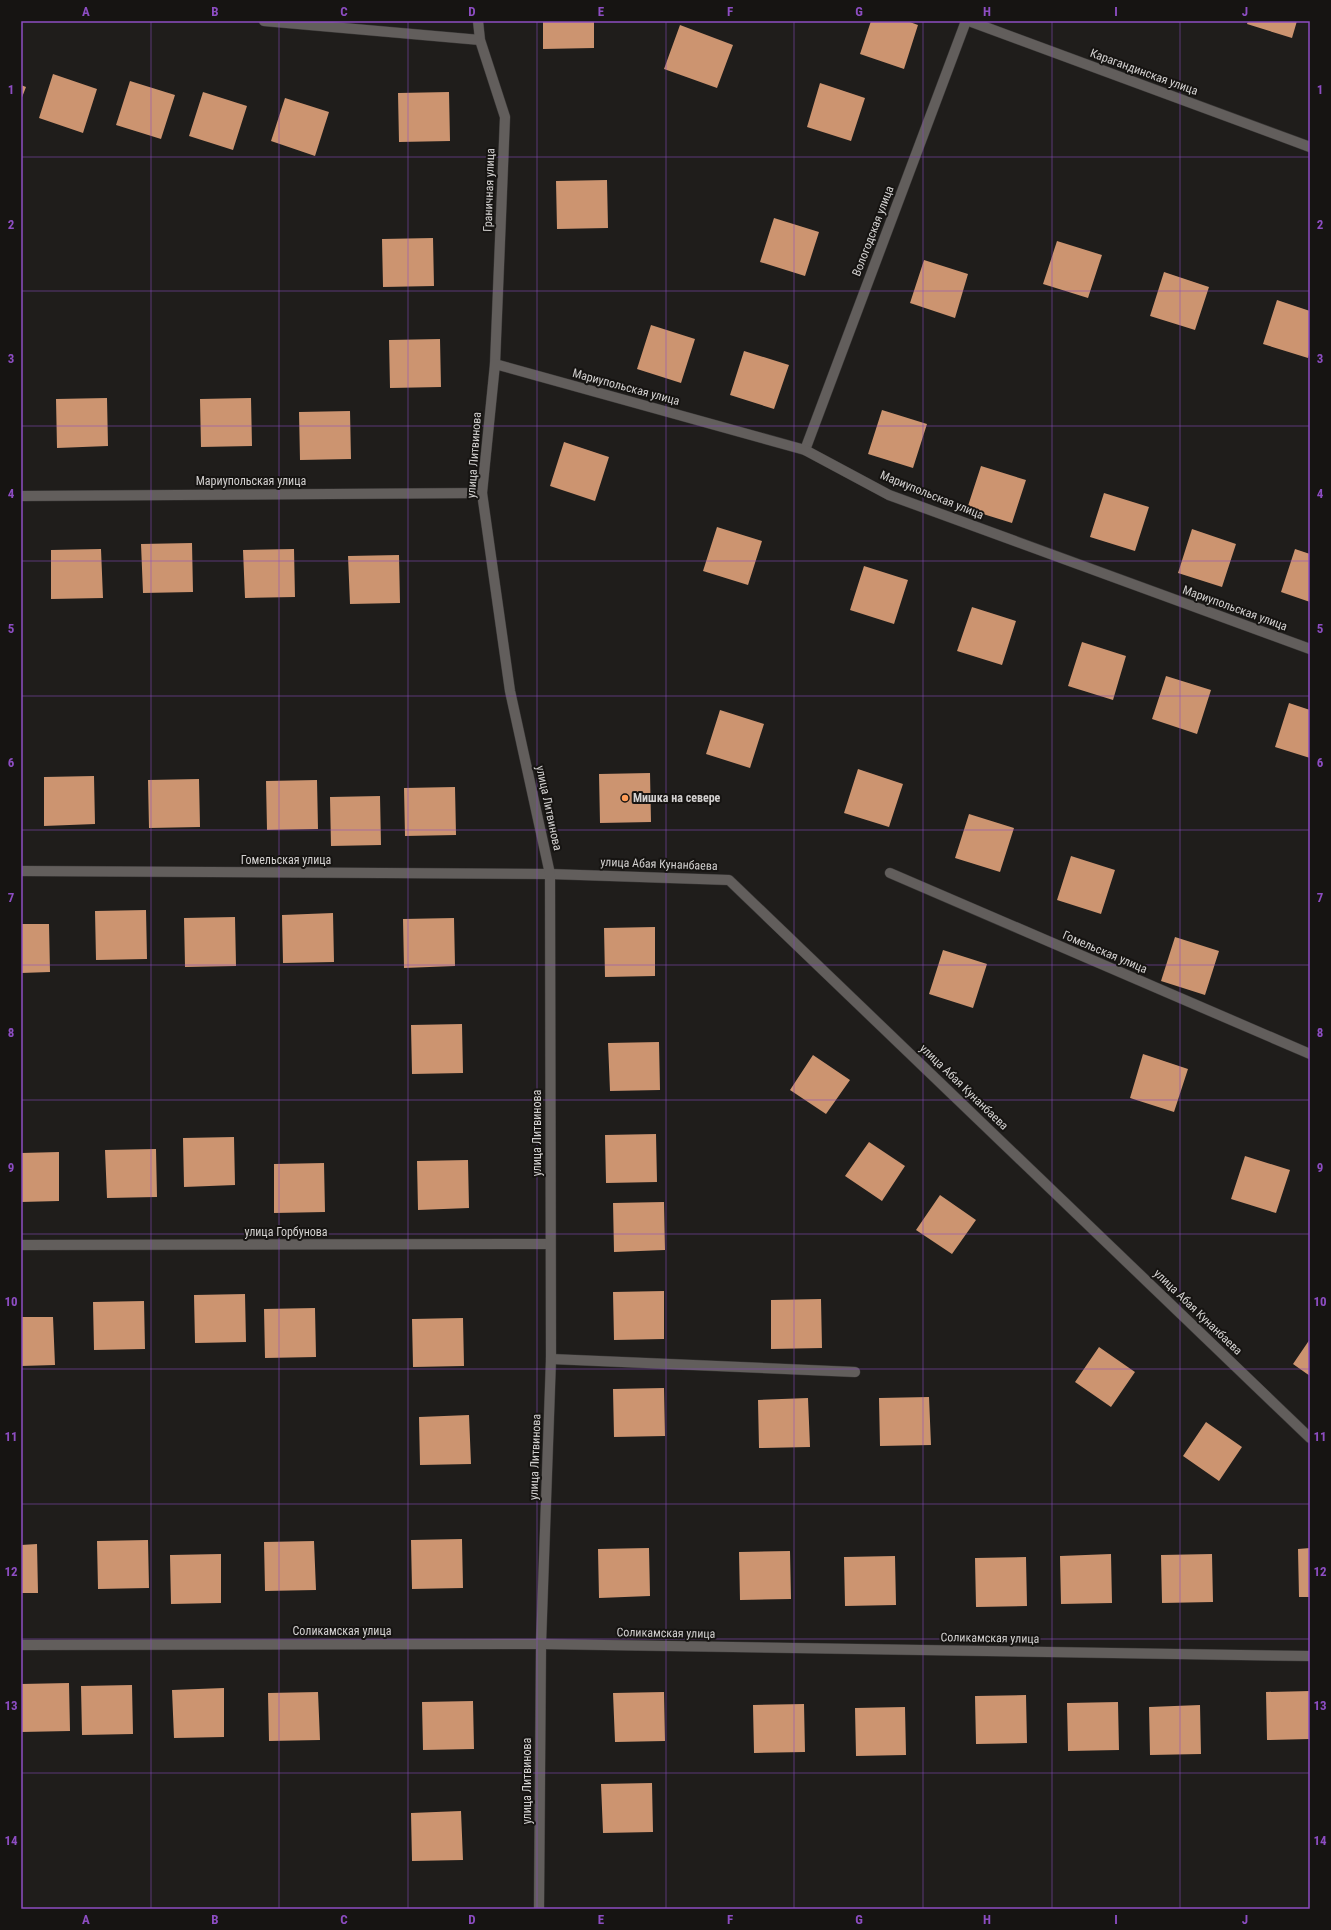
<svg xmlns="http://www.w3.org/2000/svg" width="1331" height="1930" font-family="'Roboto Condensed',sans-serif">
	<rect width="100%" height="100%" fill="#1f1d1b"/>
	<path fill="#cc9470" d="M 543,21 L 594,21 L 594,48 L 543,49 Z
		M 871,21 L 907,21 L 918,25 L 904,69 L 860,54 Z
		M 1248,21 L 1297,21 L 1292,38 L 1247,24 Z
		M 680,25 L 733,45 L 717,88 L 664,69 Z
		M 53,74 L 97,89 L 83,133 L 39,118 Z
		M 130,81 L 175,95 L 161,139 L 116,125 Z
		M 820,83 L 865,98 L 851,141 L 807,127 Z
		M 21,85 L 26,87 L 21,100 Z
		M 203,92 L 247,106 L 233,150 L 189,136 Z
		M 449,92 L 450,141 L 399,142 L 398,93 Z
		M 285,98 L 329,112 L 315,156 L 271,141 Z
		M 607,180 L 608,228 L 557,229 L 556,181 Z
		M 774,218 L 819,232 L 805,276 L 760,262 Z
		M 433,238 L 434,286 L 383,287 L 382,239 Z
		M 1057,241 L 1102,255 L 1088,298 L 1043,284 Z
		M 924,260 L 968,274 L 955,318 L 910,303 Z
		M 1164,272 L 1209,287 L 1195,330 L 1150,316 Z
		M 1277,300 L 1310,311 L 1310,351 L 1308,358 L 1263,344 Z
		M 651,325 L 695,339 L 681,383 L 637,369 Z
		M 440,339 L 441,387 L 390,388 L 389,340 Z
		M 744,351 L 789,365 L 774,409 L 730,395 Z
		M 107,398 L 108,446 L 57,448 L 56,399 Z
		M 251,398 L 252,446 L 201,447 L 200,399 Z
		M 882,410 L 927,424 L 913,468 L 868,454 Z
		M 350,411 L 351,459 L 300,460 L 299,412 Z
		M 564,442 L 609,457 L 595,501 L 550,486 Z
		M 981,466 L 1026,480 L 1012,523 L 967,509 Z
		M 1104,493 L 1149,507 L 1135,551 L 1090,537 Z
		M 717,527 L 762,541 L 748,585 L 703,571 Z
		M 1192,529 L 1236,544 L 1222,587 L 1178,573 Z
		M 192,543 L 193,592 L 143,593 L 141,544 Z
		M 101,549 L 103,598 L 51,599 L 51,550 Z
		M 294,549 L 295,597 L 245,598 L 243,550 Z
		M 1295,549 L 1310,554 L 1310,602 L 1281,592 Z
		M 399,555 L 400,603 L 350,604 L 348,556 Z
		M 864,566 L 908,580 L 894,624 L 850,610 Z
		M 972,607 L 1016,621 L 1002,665 L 957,651 Z
		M 1082,642 L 1126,656 L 1113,700 L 1068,686 Z
		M 1166,676 L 1211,690 L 1197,734 L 1152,719 Z
		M 1289,703 L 1310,710 L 1310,758 L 1275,747 Z
		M 720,710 L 764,724 L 750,768 L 706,754 Z
		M 858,769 L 903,784 L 889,827 L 844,813 Z
		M 650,773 L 651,822 L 600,823 L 599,774 Z
		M 94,776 L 95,824 L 44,826 L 44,777 Z
		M 199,779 L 200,827 L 149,828 L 148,780 Z
		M 317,780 L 318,829 L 267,830 L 266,781 Z
		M 455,787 L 456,835 L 405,836 L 404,788 Z
		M 380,796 L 381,845 L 331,846 L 330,797 Z
		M 969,814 L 1014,828 L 1000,872 L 955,858 Z
		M 1071,856 L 1115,870 L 1101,914 L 1057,900 Z
		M 146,910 L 147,959 L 96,960 L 95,911 Z
		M 333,913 L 334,962 L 283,963 L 282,915 Z
		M 235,917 L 236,966 L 185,967 L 184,918 Z
		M 454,918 L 455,966 L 404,968 L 403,919 Z
		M 21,924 L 49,924 L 50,972 L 21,973 Z
		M 655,927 L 655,976 L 605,977 L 604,928 Z
		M 1175,937 L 1219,951 L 1205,995 L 1161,981 Z
		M 943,950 L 987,964 L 973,1008 L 929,994 Z
		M 462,1024 L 463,1073 L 412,1074 L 411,1025 Z
		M 659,1042 L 660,1090 L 610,1091 L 608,1043 Z
		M 1143,1054 L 1188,1069 L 1174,1112 L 1130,1098 Z
		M 813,1055 L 850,1080 L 826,1114 L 790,1090 Z
		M 656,1134 L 657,1182 L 606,1183 L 605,1135 Z
		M 234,1137 L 235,1185 L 184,1187 L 183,1138 Z
		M 869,1142 L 905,1166 L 882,1201 L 845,1176 Z
		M 156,1149 L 157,1197 L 107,1198 L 105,1150 Z
		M 59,1152 L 59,1201 L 21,1202 L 21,1153 Z
		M 1245,1156 L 1290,1170 L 1276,1213 L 1231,1199 Z
		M 468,1160 L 469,1208 L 418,1210 L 417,1161 Z
		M 324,1163 L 325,1212 L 274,1213 L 274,1164 Z
		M 940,1195 L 976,1220 L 952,1254 L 916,1230 Z
		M 664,1202 L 665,1250 L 614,1252 L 613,1203 Z
		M 664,1291 L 664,1339 L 614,1340 L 613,1292 Z
		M 245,1294 L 246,1342 L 195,1343 L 194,1295 Z
		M 821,1299 L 822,1348 L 771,1349 L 771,1300 Z
		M 144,1301 L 145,1349 L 94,1350 L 93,1302 Z
		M 315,1308 L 316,1357 L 265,1358 L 264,1309 Z
		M 21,1317 L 53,1317 L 55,1365 L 21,1366 Z
		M 463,1318 L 464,1366 L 413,1367 L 412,1319 Z
		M 1310,1339 L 1310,1376 L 1293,1364 Z
		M 1099,1347 L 1135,1372 L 1111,1407 L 1075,1382 Z
		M 664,1388 L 665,1436 L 614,1437 L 613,1389 Z
		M 929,1397 L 931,1445 L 880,1446 L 879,1398 Z
		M 808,1398 L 810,1447 L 759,1448 L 758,1400 Z
		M 469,1415 L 471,1464 L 420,1465 L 419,1417 Z
		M 1206,1422 L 1242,1447 L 1219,1481 L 1183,1456 Z
		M 462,1539 L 463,1588 L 412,1589 L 411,1540 Z
		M 148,1540 L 149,1588 L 98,1589 L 97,1541 Z
		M 314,1541 L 316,1590 L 265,1591 L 264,1542 Z
		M 37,1544 L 38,1593 L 21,1593 L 21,1545 Z
		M 649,1548 L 650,1596 L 599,1598 L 598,1549 Z
		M 1310,1548 L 1310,1597 L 1299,1597 L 1298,1549 Z
		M 790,1551 L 791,1599 L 740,1600 L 739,1552 Z
		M 221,1554 L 221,1603 L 171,1604 L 170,1555 Z
		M 1111,1554 L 1112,1603 L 1061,1604 L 1060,1556 Z
		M 1212,1554 L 1213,1602 L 1162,1603 L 1161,1555 Z
		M 895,1556 L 896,1605 L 845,1606 L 844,1557 Z
		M 1026,1557 L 1027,1606 L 976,1607 L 975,1558 Z
		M 69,1683 L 70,1731 L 21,1732 L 21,1684 Z
		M 132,1685 L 133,1734 L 82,1735 L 81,1686 Z
		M 224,1688 L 224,1737 L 174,1738 L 172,1690 Z
		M 1310,1691 L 1310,1739 L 1267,1740 L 1266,1692 Z
		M 318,1692 L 320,1740 L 269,1741 L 268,1693 Z
		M 664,1692 L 665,1741 L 615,1742 L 613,1693 Z
		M 1026,1695 L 1027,1743 L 976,1744 L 975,1696 Z
		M 473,1701 L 474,1749 L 423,1750 L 422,1702 Z
		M 1118,1702 L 1119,1750 L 1068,1751 L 1067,1703 Z
		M 804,1704 L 805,1752 L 754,1753 L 753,1705 Z
		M 1200,1705 L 1201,1754 L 1150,1755 L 1149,1707 Z
		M 905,1707 L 906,1755 L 856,1756 L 855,1708 Z
		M 652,1783 L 653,1832 L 603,1833 L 601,1784 Z
		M 461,1811 L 463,1860 L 412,1861 L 411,1813 Z"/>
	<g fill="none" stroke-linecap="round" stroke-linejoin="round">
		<g stroke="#393736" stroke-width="11">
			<path id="service" d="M 551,1359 L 855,1372"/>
		</g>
		<g stroke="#393736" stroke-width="11">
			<path id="minor" d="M 264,21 L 480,40
				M 478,21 L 480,40 L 505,117 L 495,364
				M 969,21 L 1310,147
				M 805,450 L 966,21
				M 21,496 L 482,493
				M 21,871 L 550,874 L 729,880 L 1310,1438
				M 890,873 L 1310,1054
				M 21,1245 L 550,1244
				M 21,1645 L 541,1644 L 1310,1656"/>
		</g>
		<g stroke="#393736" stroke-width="11">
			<path id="tertiary" d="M 539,1909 L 541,1644 L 551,1359 L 550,874 L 510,691 L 482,493 L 495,364 L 805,450 L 889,495 L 1310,649"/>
		</g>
		<use href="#service" stroke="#625e5c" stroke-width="10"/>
		<use href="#minor" stroke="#625e5c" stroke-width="10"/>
		<use href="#tertiary" stroke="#625e5c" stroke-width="10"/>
	</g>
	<path fill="none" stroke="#8d4dc2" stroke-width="1" stroke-opacity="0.55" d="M 151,21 L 151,1909M 279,21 L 279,1909M 408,21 L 408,1909M 537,21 L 537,1909M 666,21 L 666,1909M 794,21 L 794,1909M 923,21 L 923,1909M 1052,21 L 1052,1909M 1180,21 L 1180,1909M 21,157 L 1310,157M 21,291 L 1310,291M 21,426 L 1310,426M 21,561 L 1310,561M 21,696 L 1310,696M 21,830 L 1310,830M 21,965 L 1310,965M 21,1100 L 1310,1100M 21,1234 L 1310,1234M 21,1369 L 1310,1369M 21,1504 L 1310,1504M 21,1639 L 1310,1639M 21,1773 L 1310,1773"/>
	<circle fill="#fe9c57" stroke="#161412" stroke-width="1.5" cx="625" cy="798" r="4"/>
	<g text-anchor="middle" stroke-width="4" stroke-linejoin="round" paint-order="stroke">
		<g font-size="12" fill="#d3d1d0" stroke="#161412">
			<text transform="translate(1144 72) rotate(20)" y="4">Карагандинская улица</text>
			<text transform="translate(489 190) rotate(-88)" y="4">Граничная улица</text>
			<text transform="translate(873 231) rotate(-69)" y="4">Вологодская улица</text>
			<text transform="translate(626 387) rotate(15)" y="4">Мариупольская улица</text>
			<text transform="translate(474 455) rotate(-86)" y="4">улица Литвинова</text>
			<text x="251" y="485">Мариупольская улица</text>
			<text transform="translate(932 495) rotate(22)" y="4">Мариупольская улица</text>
			<text transform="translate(1235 608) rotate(20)" y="4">Мариупольская улица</text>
			<text transform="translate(549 808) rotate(78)" y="4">улица Литвинова</text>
			<text x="286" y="864">Гомельская улица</text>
			<text transform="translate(659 864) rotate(2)" y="4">улица Абая Кунанбаева</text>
			<text transform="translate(1105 952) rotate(23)" y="4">Гомельская улица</text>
			<text transform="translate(964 1087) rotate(44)" y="4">улица Абая Кунанбаева</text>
			<text transform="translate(537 1133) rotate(-90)" y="4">улица Литвинова</text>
			<text x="286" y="1236">улица Горбунова</text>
			<text transform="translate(1198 1312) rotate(44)" y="4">улица Абая Кунанбаева</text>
			<text transform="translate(535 1457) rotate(-88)" y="4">улица Литвинова</text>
			<text x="342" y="1635">Соликамская улица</text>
			<text transform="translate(666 1633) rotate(1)" y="4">Соликамская улица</text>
			<text transform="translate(990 1638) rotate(1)" y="4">Соликамская улица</text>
			<text transform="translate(527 1781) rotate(-90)" y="4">улица Литвинова</text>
		</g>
		<g font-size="12" font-weight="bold" fill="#d3d1d0" stroke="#161412" text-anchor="start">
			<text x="633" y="802">Мишка на севере</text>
		</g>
	</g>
	<rect width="1331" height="1930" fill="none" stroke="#161412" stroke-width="44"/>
	<rect x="22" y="22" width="1287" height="1886" fill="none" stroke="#8d4dc2" stroke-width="1.5"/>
	<g font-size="13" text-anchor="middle" font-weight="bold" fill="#8d4dc2">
		<text x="86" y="16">A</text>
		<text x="215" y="16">B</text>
		<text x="344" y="16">C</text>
		<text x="472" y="16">D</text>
		<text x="601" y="16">E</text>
		<text x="730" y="16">F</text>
		<text x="859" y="16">G</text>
		<text x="987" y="16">H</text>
		<text x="1116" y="16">I</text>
		<text x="1245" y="16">J</text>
		<text x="11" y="94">1</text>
		<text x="1320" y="94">1</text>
		<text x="11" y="229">2</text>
		<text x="1320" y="229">2</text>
		<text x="11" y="363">3</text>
		<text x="1320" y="363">3</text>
		<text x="11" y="498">4</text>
		<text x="1320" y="498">4</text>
		<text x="11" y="633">5</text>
		<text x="1320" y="633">5</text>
		<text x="11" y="767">6</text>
		<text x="1320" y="767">6</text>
		<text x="11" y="902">7</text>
		<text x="1320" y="902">7</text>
		<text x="11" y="1037">8</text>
		<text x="1320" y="1037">8</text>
		<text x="11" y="1172">9</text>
		<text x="1320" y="1172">9</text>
		<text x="11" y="1306">10</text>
		<text x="1320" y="1306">10</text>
		<text x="11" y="1441">11</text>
		<text x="1320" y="1441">11</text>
		<text x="11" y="1576">12</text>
		<text x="1320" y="1576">12</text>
		<text x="11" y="1710">13</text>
		<text x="1320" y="1710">13</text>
		<text x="11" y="1845">14</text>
		<text x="1320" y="1845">14</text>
		<text x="86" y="1924">A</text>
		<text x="215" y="1924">B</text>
		<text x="344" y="1924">C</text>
		<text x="472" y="1924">D</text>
		<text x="601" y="1924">E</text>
		<text x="730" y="1924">F</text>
		<text x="859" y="1924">G</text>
		<text x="987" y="1924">H</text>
		<text x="1116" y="1924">I</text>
		<text x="1245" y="1924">J</text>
	</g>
</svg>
